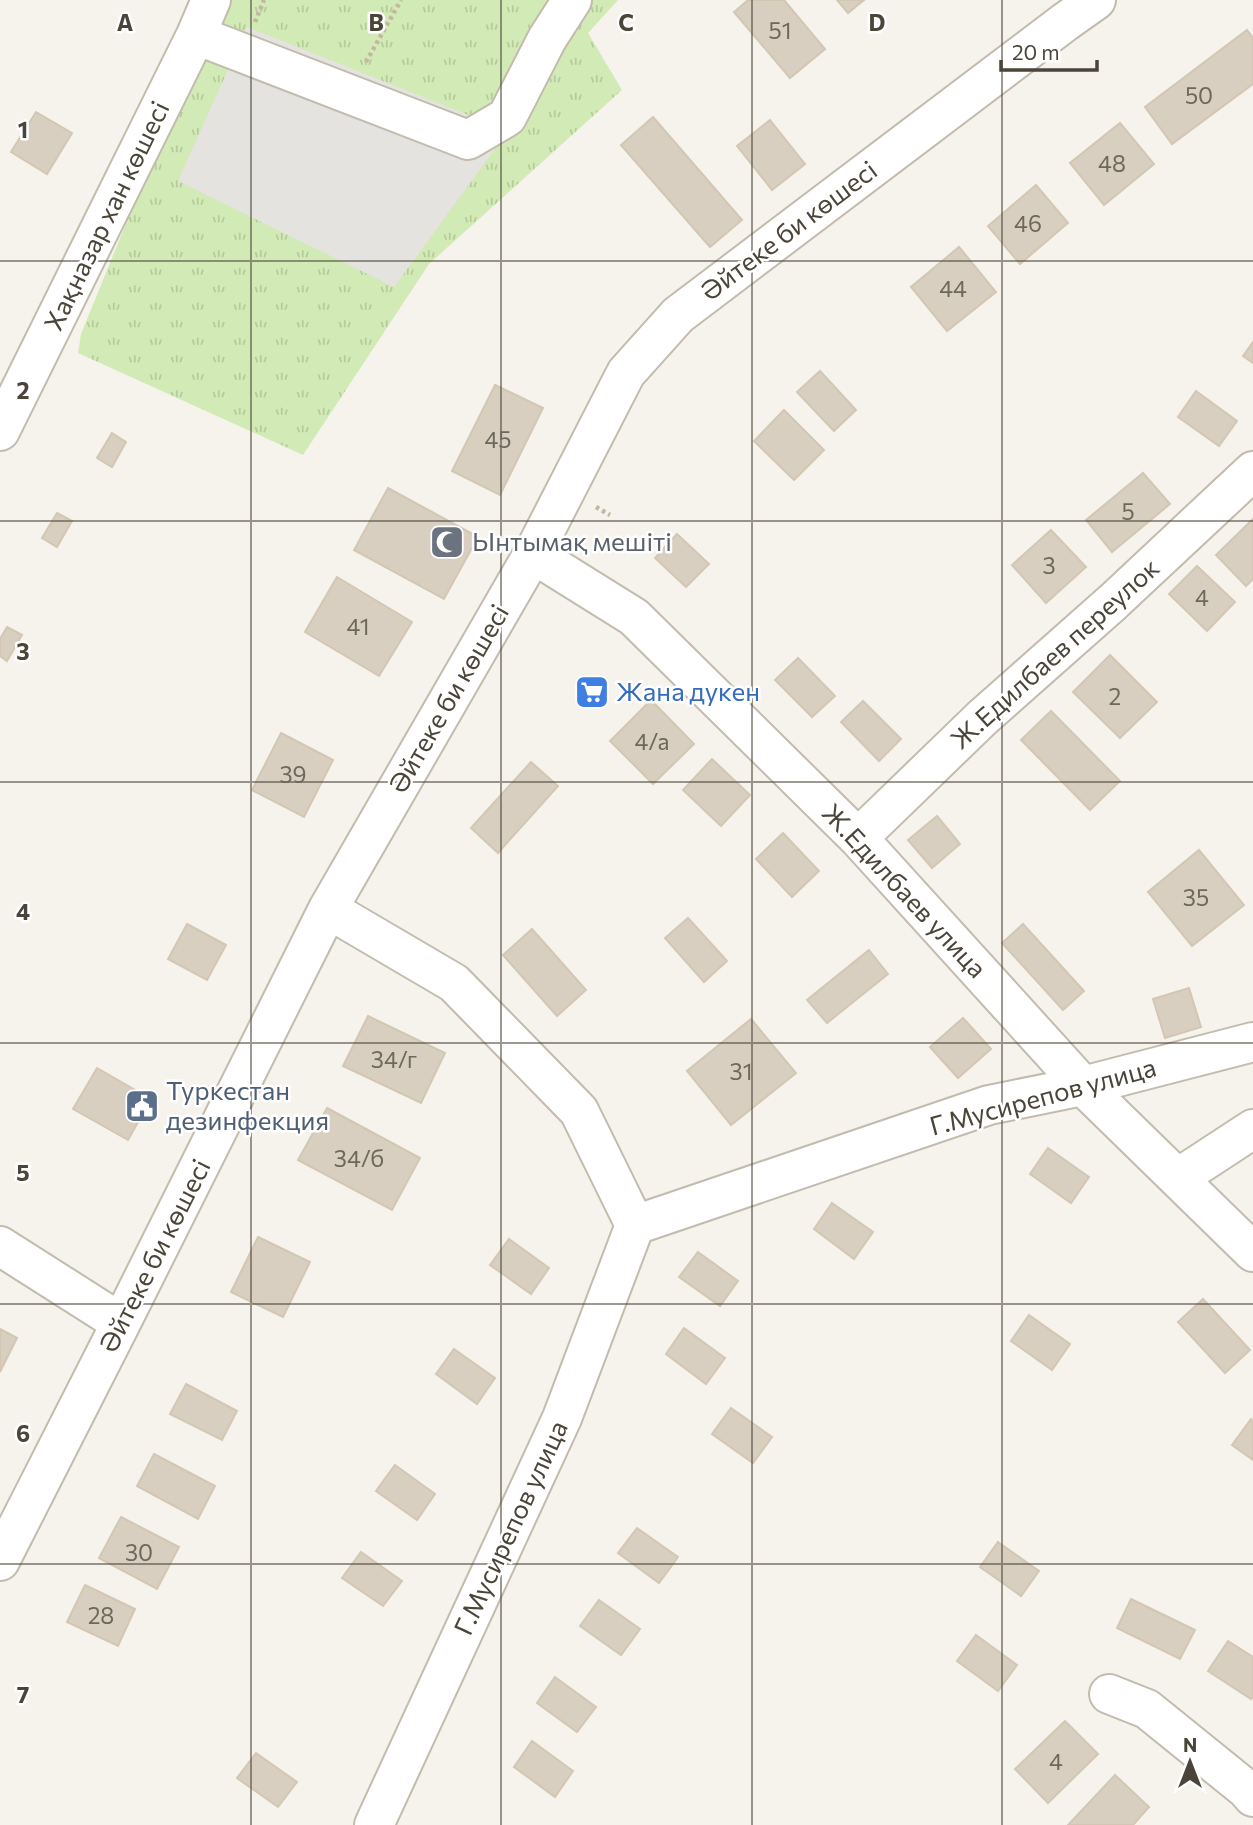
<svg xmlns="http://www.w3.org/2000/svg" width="1253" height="1825" font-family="Commissioner,sans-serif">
	<defs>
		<pattern id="park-tufts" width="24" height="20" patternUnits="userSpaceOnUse" patternTransform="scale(1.75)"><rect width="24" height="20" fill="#d2eab5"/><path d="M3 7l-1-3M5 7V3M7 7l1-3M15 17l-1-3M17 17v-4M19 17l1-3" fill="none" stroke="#b6ca9c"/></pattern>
	</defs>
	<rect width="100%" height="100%" fill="#f6f3ec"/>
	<path fill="url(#park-tufts)" d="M 217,0 L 618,0 L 588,33 L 622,90 L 429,264 L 303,455 L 78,353 L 81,334 Z"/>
	<path fill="#e5e3e0" d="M 247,27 L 508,131 L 394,287 L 178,181 Z"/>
	<path fill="#d8cfc1" stroke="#d3c7b4" stroke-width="2" d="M 748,0 L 784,0 L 825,49 L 790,78 L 734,12 Z
		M 837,0 L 864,0 L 848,13 Z
		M 1247,30 L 1253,38 L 1253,84 L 1172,144 L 1145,107 Z
		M 36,112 L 72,133 L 47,174 L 11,152 Z
		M 653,117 L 742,220 L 710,247 L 621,145 Z
		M 770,120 L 805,164 L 772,190 L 737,146 Z
		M 1120,123 L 1154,164 L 1104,205 L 1070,163 Z
		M 1036,185 L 1068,223 L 1020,264 L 988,226 Z
		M 959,247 L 996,292 L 947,331 L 911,287 Z
		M 1253,342 L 1253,363 L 1243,356 Z
		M 820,371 L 856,410 L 834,431 L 797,392 Z
		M 495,385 L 543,408 L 500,495 L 452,471 Z
		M 1196,391 L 1237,421 L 1219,446 L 1178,417 Z
		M 784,410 L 824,450 L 794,480 L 754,441 Z
		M 112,433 L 126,442 L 112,467 L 97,458 Z
		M 1143,473 L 1170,504 L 1112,552 L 1086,520 Z
		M 388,488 L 478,537 L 444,599 L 354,550 Z
		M 57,513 L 72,521 L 57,547 L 42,538 Z
		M 1253,519 L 1253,579 L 1246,586 L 1216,555 Z
		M 1051,530 L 1086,567 L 1046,603 L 1012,565 Z
		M 677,534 L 709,564 L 686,587 L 655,558 Z
		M 1197,566 L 1235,602 L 1207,631 L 1169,594 Z
		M 337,577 L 412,622 L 379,676 L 305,632 Z
		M 7,627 L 22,635 L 7,661 L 0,656 L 0,639 Z
		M 1110,655 L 1157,702 L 1120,738 L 1073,692 Z
		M 798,658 L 835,696 L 812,717 L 775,680 Z
		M 651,700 L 694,744 L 653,784 L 610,741 Z
		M 863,701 L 901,739 L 879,761 L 841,722 Z
		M 1051,711 L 1120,781 L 1090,810 L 1021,740 Z
		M 281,733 L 333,760 L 304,817 L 252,790 Z
		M 712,759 L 750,795 L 721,826 L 683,790 Z
		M 531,762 L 558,786 L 498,853 L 471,828 Z
		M 937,816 L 960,844 L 932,868 L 908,840 Z
		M 783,833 L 819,871 L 792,897 L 756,859 Z
		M 1199,850 L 1244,905 L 1192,946 L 1148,892 Z
		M 688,918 L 727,961 L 704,982 L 665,938 Z
		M 187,924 L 226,945 L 207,980 L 168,959 Z
		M 1023,924 L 1084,991 L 1063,1010 L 1002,943 Z
		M 532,929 L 586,990 L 557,1016 L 503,955 Z
		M 869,950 L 888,974 L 827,1023 L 807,1000 Z
		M 1189,988 L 1201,1027 L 1165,1038 L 1153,999 Z
		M 368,1016 L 445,1053 L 421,1103 L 343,1066 Z
		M 963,1018 L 991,1049 L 958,1078 L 930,1047 Z
		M 751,1019 L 796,1073 L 731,1125 L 687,1071 Z
		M 97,1068 L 151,1099 L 128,1140 L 73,1109 Z
		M 327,1108 L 420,1158 L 392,1210 L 298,1160 Z
		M 1048,1148 L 1089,1177 L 1071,1203 L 1030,1174 Z
		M 832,1203 L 873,1232 L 854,1259 L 814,1229 Z
		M 258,1237 L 310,1262 L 283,1317 L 231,1292 Z
		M 509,1239 L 549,1268 L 531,1294 L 490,1265 Z
		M 698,1252 L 738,1281 L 720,1306 L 679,1277 Z
		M 1203,1299 L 1250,1350 L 1225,1373 L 1178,1322 Z
		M 1029,1315 L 1070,1344 L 1052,1370 L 1011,1341 Z
		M 684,1328 L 725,1358 L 706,1384 L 666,1354 Z
		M 0,1329 L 17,1338 L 0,1372 Z
		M 454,1349 L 495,1378 L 477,1404 L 436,1374 Z
		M 186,1384 L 237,1411 L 222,1440 L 170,1414 Z
		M 731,1408 L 772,1437 L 753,1463 L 712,1434 Z
		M 1251,1419 L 1253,1421 L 1253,1460 L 1232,1445 Z
		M 154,1454 L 215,1486 L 198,1519 L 137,1486 Z
		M 395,1465 L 435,1494 L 417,1520 L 376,1491 Z
		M 121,1517 L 179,1547 L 157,1589 L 99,1558 Z
		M 637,1528 L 678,1557 L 659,1583 L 618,1553 Z
		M 998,1542 L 1039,1571 L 1021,1596 L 980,1567 Z
		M 361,1552 L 402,1581 L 383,1606 L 342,1578 Z
		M 85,1585 L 135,1609 L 118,1646 L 67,1622 Z
		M 1131,1599 L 1195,1630 L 1180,1659 L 1117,1628 Z
		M 599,1600 L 640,1629 L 621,1655 L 580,1626 Z
		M 976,1635 L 1017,1665 L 998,1691 L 957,1661 Z
		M 1228,1641 L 1253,1657 L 1253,1696 L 1251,1699 L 1208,1671 Z
		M 555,1677 L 596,1707 L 577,1732 L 537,1703 Z
		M 1065,1721 L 1098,1754 L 1048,1803 L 1015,1769 Z
		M 532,1741 L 573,1771 L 555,1797 L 514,1767 Z
		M 256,1753 L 297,1782 L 278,1807 L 237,1778 Z
		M 1115,1775 L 1149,1807 L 1133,1825 L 1068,1825 Z"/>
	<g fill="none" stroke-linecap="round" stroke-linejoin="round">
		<g stroke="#c2bbae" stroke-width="42">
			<path id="minor" d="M 196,35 L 468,140 L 507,117 L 547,39 L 572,0
				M 0,431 L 196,35 L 211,0
				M 533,554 L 634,617 L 858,838 L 1083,1086 L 1253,1252
				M 858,838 L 982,718 L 1113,602 L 1253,471
				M 328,909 L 454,983 L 579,1111 L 635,1225
				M 1178,1178 L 1253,1129
				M 0,1246 L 121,1323
				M 0,1561 L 121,1323 L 328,909 L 533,554 L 626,373 L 678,315 L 1065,22 L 1096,0
				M 1109,1694 L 1147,1709 L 1246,1789 L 1253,1797
				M 374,1825 L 562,1418 L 635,1225 L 989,1105 L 1083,1086 L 1253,1042"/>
		</g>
		<path stroke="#c4b79f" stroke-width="4.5" stroke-dasharray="3.5 3.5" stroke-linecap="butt" d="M 255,22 L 264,0
			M 366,62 L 401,0
			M 596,507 L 610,515"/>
		<use href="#minor" stroke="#fff" stroke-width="38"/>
	</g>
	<path fill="none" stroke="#4b4439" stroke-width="2" stroke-opacity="0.55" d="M 251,0 L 251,1825M 501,0 L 501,1825M 752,0 L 752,1825M 1002,0 L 1002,1825M 0,261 L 1253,261M 0,521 L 1253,521M 0,782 L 1253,782M 0,1043 L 1253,1043M 0,1304 L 1253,1304M 0,1564 L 1253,1564"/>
	<defs>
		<g id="mosque-square" transform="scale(1.75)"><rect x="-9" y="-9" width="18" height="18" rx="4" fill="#6b7280" stroke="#fff"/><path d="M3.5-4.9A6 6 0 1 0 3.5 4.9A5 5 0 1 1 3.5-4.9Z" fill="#fff"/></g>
		<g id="supermarket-square" transform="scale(1.75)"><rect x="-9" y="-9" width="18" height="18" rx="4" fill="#3f7fe0" stroke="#fff"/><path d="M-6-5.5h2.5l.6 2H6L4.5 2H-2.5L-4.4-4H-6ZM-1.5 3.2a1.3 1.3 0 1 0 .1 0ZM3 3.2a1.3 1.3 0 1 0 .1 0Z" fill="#fff"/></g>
		<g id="civic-square" transform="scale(1.75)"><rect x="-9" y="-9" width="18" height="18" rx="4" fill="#5c6f8a" stroke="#fff"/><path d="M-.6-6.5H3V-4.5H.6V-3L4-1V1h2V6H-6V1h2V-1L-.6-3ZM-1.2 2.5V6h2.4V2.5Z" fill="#fff"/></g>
	</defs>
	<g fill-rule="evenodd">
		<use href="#mosque-square" x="447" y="542"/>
		<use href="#supermarket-square" x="592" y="692"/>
		<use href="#civic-square" x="142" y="1106"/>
	</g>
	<g text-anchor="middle" stroke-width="5" stroke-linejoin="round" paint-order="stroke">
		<g font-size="23" fill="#6e675b">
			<text x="780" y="39">51</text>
			<text x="1199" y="104">50</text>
			<text x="1112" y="172">48</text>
			<text x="1028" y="232">46</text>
			<text x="953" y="297">44</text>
			<text x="498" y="448">45</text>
			<text x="1128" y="520">5</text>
			<text x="1049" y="574">3</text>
			<text x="1202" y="606">4</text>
			<text x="358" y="635">41</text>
			<text x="1115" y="705">2</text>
			<text x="652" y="750">4/а</text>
			<text x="293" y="783">39</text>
			<text x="1196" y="906">35</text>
			<text x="394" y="1068">34/г</text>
			<text x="741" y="1080">31</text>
			<text x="359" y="1167">34/б</text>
			<text x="139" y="1561">30</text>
			<text x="101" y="1624">28</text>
			<text x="1056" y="1770">4</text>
		</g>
		<g font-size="26" fill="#4b4439" stroke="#fff">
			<text transform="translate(107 216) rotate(-64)" y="9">Хақназар хан көшесі</text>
			<text transform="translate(789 231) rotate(-37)" y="9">Әйтеке би көшесі</text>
			<text transform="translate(1055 654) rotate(-42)" y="9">Ж.Едилбаев переулок</text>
			<text transform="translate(449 699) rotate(-60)" y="9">Әйтеке би көшесі</text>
			<text transform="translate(904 891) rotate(47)" y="9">Ж.Едилбаев улица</text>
			<text transform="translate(1043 1097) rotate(-15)" y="9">Г.Мусирепов улица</text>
			<text transform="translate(155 1256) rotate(-63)" y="9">Әйтеке би көшесі</text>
			<text transform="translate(511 1528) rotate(-65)" y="9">Г.Мусирепов улица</text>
		</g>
		<g font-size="26" fill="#5b616d" stroke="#fff" text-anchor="start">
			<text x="472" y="551">Ынтымақ мешіті</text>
		</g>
		<g font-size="26" fill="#366cbe" stroke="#fff" text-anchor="start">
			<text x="616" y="701">Жана дукен</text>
		</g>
		<g font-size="26" fill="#4e5e75" stroke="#fff" text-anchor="start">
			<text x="166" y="1100">Туркестан<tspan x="166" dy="30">дезинфекция</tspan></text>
		</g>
	</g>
	<g font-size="23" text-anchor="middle" font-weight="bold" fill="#4b4439" stroke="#fff" stroke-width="5" stroke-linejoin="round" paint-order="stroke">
		<text x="125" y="31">A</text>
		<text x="376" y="31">B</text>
		<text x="626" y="31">C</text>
		<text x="877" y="31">D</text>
		<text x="23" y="138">1</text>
		<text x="23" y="399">2</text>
		<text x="23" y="660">3</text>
		<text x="23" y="920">4</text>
		<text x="23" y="1181">5</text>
		<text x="23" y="1442">6</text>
		<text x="23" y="1703">7</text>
	</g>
	<g transform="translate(1190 1762)" stroke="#ffffff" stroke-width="5" paint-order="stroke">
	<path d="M0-5L12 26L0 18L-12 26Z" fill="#4b4439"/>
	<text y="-10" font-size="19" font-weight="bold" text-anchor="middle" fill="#4b4439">N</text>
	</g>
	<path d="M1001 60v10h96v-10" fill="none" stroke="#4b4439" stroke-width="3.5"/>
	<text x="1012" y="60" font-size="21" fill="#4b4439" stroke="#ffffff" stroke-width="5" paint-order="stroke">20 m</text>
</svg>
